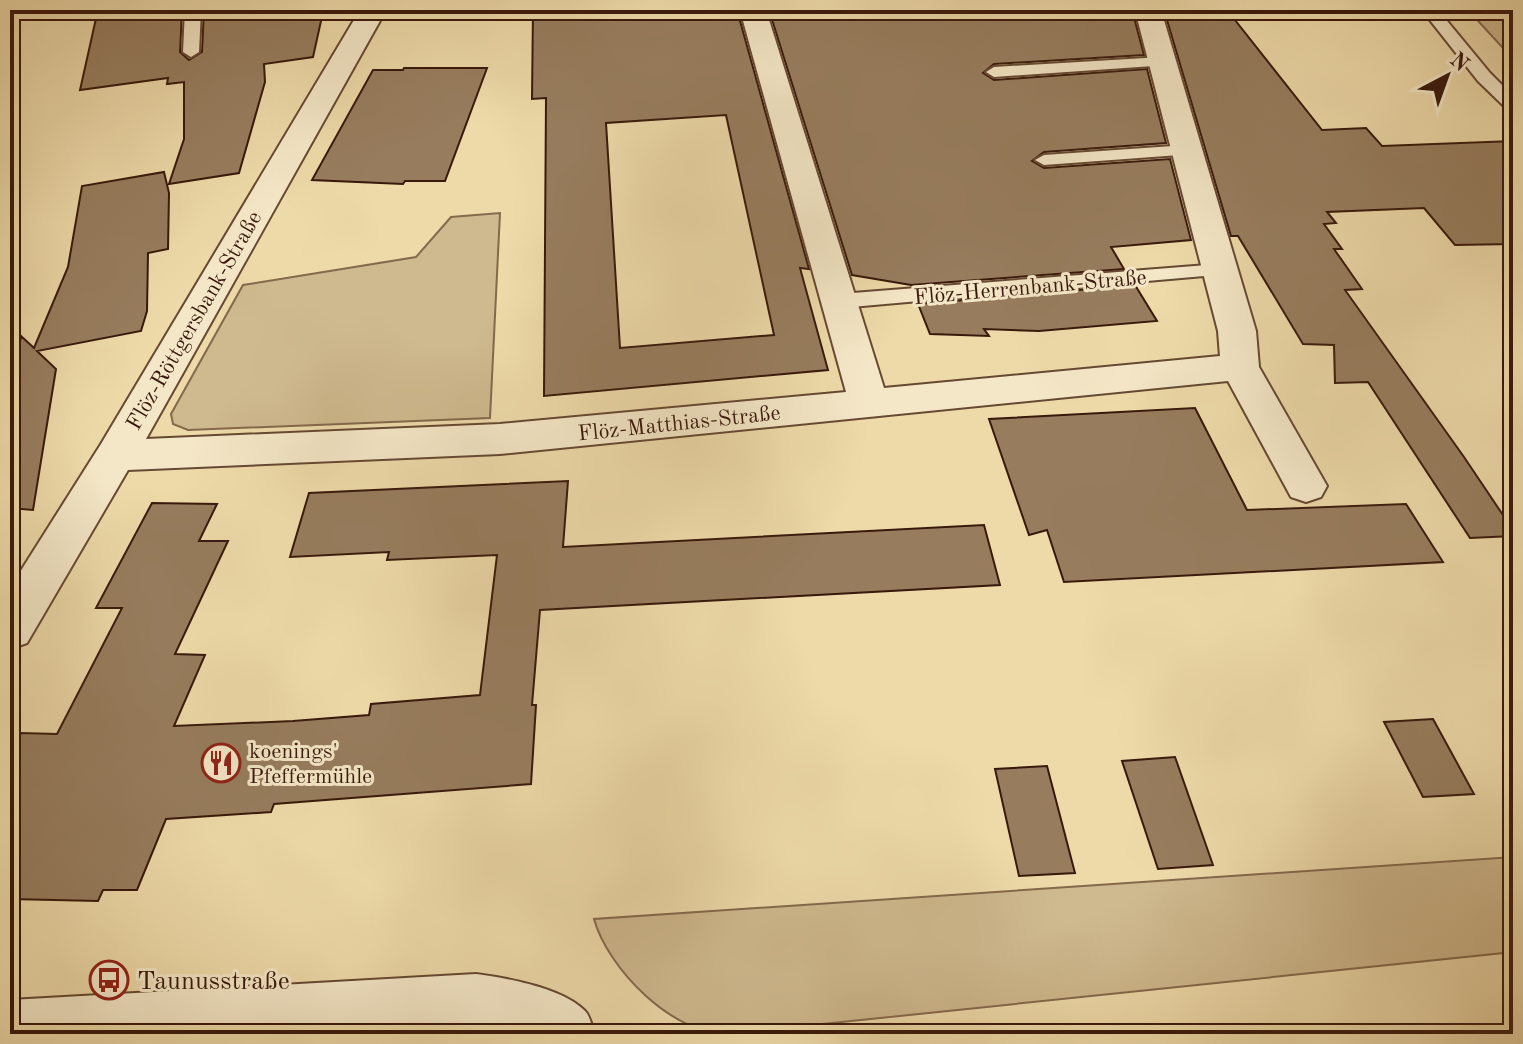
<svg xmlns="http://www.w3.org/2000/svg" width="1523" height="1044" font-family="'Old Standard TT',serif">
	<rect width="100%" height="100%" fill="#eedaa9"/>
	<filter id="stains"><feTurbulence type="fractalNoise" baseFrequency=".0025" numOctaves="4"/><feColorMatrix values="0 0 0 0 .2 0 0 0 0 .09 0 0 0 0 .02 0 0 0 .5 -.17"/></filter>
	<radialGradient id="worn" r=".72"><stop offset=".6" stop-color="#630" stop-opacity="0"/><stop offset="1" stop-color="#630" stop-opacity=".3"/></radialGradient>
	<path fill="#cfb98e" stroke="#84694d" stroke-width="2" d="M 1468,10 L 1513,10 L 1513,59 Z
		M 500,213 L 490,418 L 188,430 L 173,424 L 171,414 L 243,285 L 416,257 L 451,217 Z
		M 1513,857 L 1513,952 L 727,1034 C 672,1034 608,969 594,919 Z"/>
	<path fill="#977d5e" stroke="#38190c" stroke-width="2" fill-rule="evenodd" d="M 127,10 L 182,10 L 180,52 L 189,60 L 202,52 L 204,10 L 282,10 L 278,17 L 323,12 L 313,57 L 264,64 L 265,82 L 239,173 L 169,184 L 184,139 L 184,82 L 167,84 L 168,78 L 80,90 L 97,14 Z
		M 533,10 L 737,10 L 809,269 L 800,268 L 828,370 L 544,396 L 546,98 L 532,99 ZM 726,115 L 774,335 L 620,348 L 606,123 Z
		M 769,10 L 1132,10 L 1144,55 L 994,64 L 983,73 L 994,80 L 1147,69 L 1166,143 L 1044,152 L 1032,161 L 1044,168 L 1170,159 L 1191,240 L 1111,247 L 1124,269 L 911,285 L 852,275 Z
		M 1164,10 L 1227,10 L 1322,130 L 1366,128 L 1382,146 L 1513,141 L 1513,244 L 1455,245 L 1424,208 L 1327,212 L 1336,223 L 1324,224 L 1342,249 L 1334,249 L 1362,289 L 1345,290 L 1464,457 L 1513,530 L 1513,536 L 1470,538 L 1368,382 L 1335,383 L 1334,345 L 1303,344 L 1238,236 L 1231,236 Z
		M 404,68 L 487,68 L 445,181 L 405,181 L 403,184 L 312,180 L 373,70 L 403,70 Z
		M 164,172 L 169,193 L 168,249 L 148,253 L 147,311 L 141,331 L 37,351 L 56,369 L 33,510 L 10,508 L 10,378 L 14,377 L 21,336 L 34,348 L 68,267 L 82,186 Z
		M 1135,285 L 1157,321 L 1039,331 L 984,329 L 989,336 L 930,334 L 918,304 Z
		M 1195,408 L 1247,510 L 1406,504 L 1443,562 L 1064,582 L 1047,530 L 1029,535 L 989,419 Z
		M 568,481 L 563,547 L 984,525 L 1000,585 L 540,610 L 532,705 L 536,705 L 531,784 L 274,804 L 271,812 L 166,819 L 137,890 L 103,890 L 98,901 L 10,899 L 10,753 L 21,733 L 57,734 L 122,608 L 96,608 L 152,503 L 217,504 L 199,541 L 228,541 L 175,654 L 205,655 L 174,726 L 293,721 L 369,715 L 371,704 L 480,695 L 497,555 L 387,560 L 389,552 L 290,557 L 309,493 Z
		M 1433,719 L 1474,794 L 1423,797 L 1384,722 Z
		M 1175,757 L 1213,865 L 1158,869 L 1122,761 Z
		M 1047,766 L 1075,873 L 1019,876 L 995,769 Z"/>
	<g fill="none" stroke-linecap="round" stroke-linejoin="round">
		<g stroke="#664933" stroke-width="4">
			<path id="lane" d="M 185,10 L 201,10 L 199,52 L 191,57 L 183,52 Z
				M 1422,10 L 1438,10 L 1490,73 L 1513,96 L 1513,110 L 1507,109 L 1478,81 Z
				M 1162,57 L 1168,59 L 1168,65 L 994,77 L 986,72 L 994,67 Z
				M 1187,145 L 1196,150 L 1193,154 L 1044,165 L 1035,160 L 1044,155 Z
				M 1220,264 L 1227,266 L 1230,270 L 1227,274 L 840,308 L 829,301 L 840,294 Z"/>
		</g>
		<g stroke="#664933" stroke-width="4">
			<path id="street" d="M 360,10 L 386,10 L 146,439 L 500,424 L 846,392 L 740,10 L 766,10 L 884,388 L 1220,356 L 1218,331 L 1135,10 L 1161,10 L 1256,331 L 1259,367 L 1327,486 L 1321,497 L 1306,502 L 1291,497 L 1228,381 L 500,454 L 128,470 L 27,643 L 10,649 L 10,588 L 101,444 Z
				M 476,974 C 506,978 563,988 585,1011 C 590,1016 592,1027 595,1034 L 10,1034 L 10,1000 Z"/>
		</g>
		<use href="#lane" fill="#f4e7c7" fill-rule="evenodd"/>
		<use href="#street" fill="#f4e7c7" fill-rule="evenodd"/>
	</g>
	<defs>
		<g id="restaurant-ring" transform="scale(2)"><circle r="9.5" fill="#f4e7c7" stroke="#8f2418" stroke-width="1.5"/><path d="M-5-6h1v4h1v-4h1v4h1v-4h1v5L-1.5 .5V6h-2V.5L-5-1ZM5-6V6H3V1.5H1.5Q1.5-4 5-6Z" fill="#8f2418"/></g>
		<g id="bus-ring" transform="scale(2)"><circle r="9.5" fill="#f4e7c7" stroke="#8f2418" stroke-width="1.5"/><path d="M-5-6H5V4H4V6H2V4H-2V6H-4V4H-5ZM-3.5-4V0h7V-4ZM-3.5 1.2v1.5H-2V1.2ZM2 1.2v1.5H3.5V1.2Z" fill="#8f2418"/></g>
	</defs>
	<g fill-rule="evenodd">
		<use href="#restaurant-ring" x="221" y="763"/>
		<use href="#bus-ring" x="109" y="980"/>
	</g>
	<g text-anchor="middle" stroke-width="6" stroke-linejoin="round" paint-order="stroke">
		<g font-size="22" fill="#38190c" stroke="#f4e7c7">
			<text transform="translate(1030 286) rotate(-5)" y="8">Flöz-Herrenbank-Straße</text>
			<text transform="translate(193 320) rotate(-60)" y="8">Flöz-Röttgersbank-Straße</text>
			<text transform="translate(679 422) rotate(-6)" y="8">Flöz-Matthias-Straße</text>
		</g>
		<g font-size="22" fill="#38190c" stroke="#f4e7c7" text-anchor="start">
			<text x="249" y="758">koenings'<tspan x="249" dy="25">Pfeffermühle</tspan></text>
		</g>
		<g font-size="26" fill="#38190c" stroke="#f4e7c7" text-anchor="start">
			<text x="137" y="989">Taunusstraße</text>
		</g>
	</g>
	<rect width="1523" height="1044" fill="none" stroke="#eedaa9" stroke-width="40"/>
	<rect x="12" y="12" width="1499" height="1020" fill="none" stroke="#38190c" stroke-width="4"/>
	<rect x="20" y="20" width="1483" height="1004" fill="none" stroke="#38190c" stroke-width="2"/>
	<g transform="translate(1447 76) rotate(41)" stroke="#f4e7c7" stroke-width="6" paint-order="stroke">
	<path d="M0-6L14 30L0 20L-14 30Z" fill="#38190c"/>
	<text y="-12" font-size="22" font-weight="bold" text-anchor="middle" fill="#38190c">N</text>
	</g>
	<rect width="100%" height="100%" filter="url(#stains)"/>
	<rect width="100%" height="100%" fill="url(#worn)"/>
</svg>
